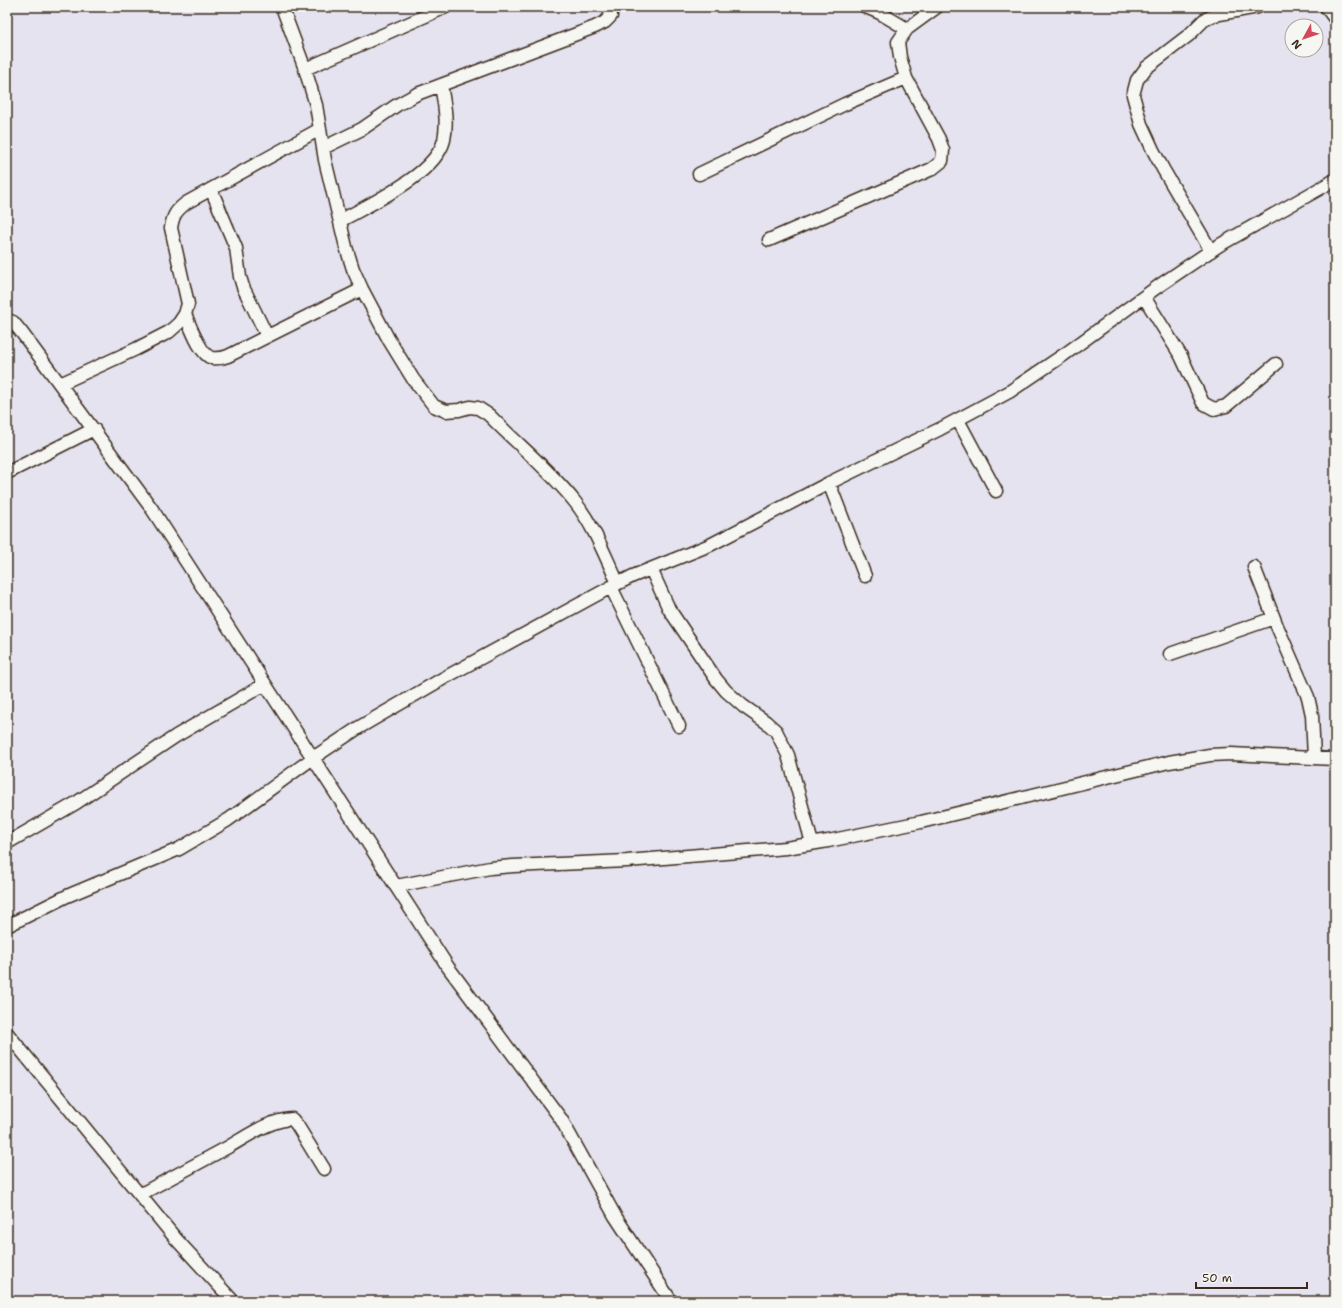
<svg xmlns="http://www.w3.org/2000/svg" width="1342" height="1308" font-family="'Shantell Sans',sans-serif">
	<rect width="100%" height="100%" fill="#e4e3ef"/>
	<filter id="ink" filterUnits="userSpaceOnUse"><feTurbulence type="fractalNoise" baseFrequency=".025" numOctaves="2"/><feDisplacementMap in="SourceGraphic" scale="8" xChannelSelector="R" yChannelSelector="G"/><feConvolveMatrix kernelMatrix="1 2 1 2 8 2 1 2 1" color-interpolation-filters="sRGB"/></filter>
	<g filter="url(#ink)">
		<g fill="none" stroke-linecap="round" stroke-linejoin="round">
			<g stroke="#3b2a1e" stroke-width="15">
				<path id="minor" d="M 282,7 L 305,69 L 316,105 L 325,160 L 346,247 L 353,269 L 362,289 L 389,340 L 413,379 L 434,406 L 446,411 L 459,410 L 470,407 L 478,408 L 489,415 C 517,444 550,470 575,502 C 594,526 605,556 618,583
					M 866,7 L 880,13 L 907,29
					M 1326,7 L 1335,19
					M 305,69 L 446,7
					M 323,148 L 362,129 L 397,105 L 417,94 L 595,27 L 605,22 L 611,16 L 609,7
					M 699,174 L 845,104 L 906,78
					M 211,189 L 236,248 L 240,277 L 243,287 L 267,336
					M 340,221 C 370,204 436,174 444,140 C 448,121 444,103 441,85
					M 769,240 L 932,169 L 942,161 L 943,150 L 939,139 L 906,78 L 900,57 L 898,42 L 907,29 L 937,7
					M 1211,251 L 1163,169 L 1153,150 L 1141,124 L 1133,95 L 1137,80 L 1146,68 L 1189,35 L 1204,20 L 1214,15 L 1258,7
					M 1144,297 L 1181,356 L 1203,403 L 1214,409 L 1226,406 L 1276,364
					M 185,314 C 190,325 200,355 212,358 C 218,359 223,358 228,356 L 362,289
					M 7,320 L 13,322 L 22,333 L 152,509 L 448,967 L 561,1119 L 615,1216 L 671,1301
					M 60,384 L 136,349 L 169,332 L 179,323 L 185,314 L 188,304 L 171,228 C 173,215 176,211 186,203 L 320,129
					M 958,420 L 996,491
					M 7,473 L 94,429
					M 829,483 L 865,576
					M 1254,567 L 1277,626 L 1308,697 L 1312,715 L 1314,758
					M 651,569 L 669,609 L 716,679 L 726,691 L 743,706 L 766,722 L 776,731 L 788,755 L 812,843
					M 611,587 L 679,726
					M 1170,654 L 1274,618
					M 7,843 L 76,803 L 176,736 L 265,684
					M 396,886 L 490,868 L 513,866 L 627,861 L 786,848 L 828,841 L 921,822 L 1169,762 L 1210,755 L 1231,754 L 1335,759
					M 7,926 L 67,896 L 179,849 L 228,820 L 313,758 L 358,728 L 444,678 L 611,587 L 633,576 L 710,545 L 829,483 L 940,429 L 1009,392 L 1065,354 L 1160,285 L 1218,246 L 1335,180
					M 7,1033 L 176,1239 L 233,1301
					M 141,1194 C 171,1178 200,1162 230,1146 C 249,1135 270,1120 292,1119 L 297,1125 L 324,1169"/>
			</g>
			<use href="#minor" stroke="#f6f6f2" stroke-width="12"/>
		</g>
	</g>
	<rect width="1342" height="1308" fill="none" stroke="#f6f6f2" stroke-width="24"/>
	<rect x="12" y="12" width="1318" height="1284" fill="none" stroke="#3b2a1e" stroke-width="1.5" filter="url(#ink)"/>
	<g transform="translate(1304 38) rotate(230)"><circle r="19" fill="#f6f6f2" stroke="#aba49d"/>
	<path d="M0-3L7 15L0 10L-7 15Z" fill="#d1495b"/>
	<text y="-6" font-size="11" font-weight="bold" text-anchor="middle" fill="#3b2a1e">N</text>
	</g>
	<path d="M1196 1282v6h111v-6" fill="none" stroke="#3b2a1e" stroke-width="2"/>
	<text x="1202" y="1282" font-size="12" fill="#3b2a1e" stroke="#f6f6f2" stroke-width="3" paint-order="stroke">50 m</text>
</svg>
